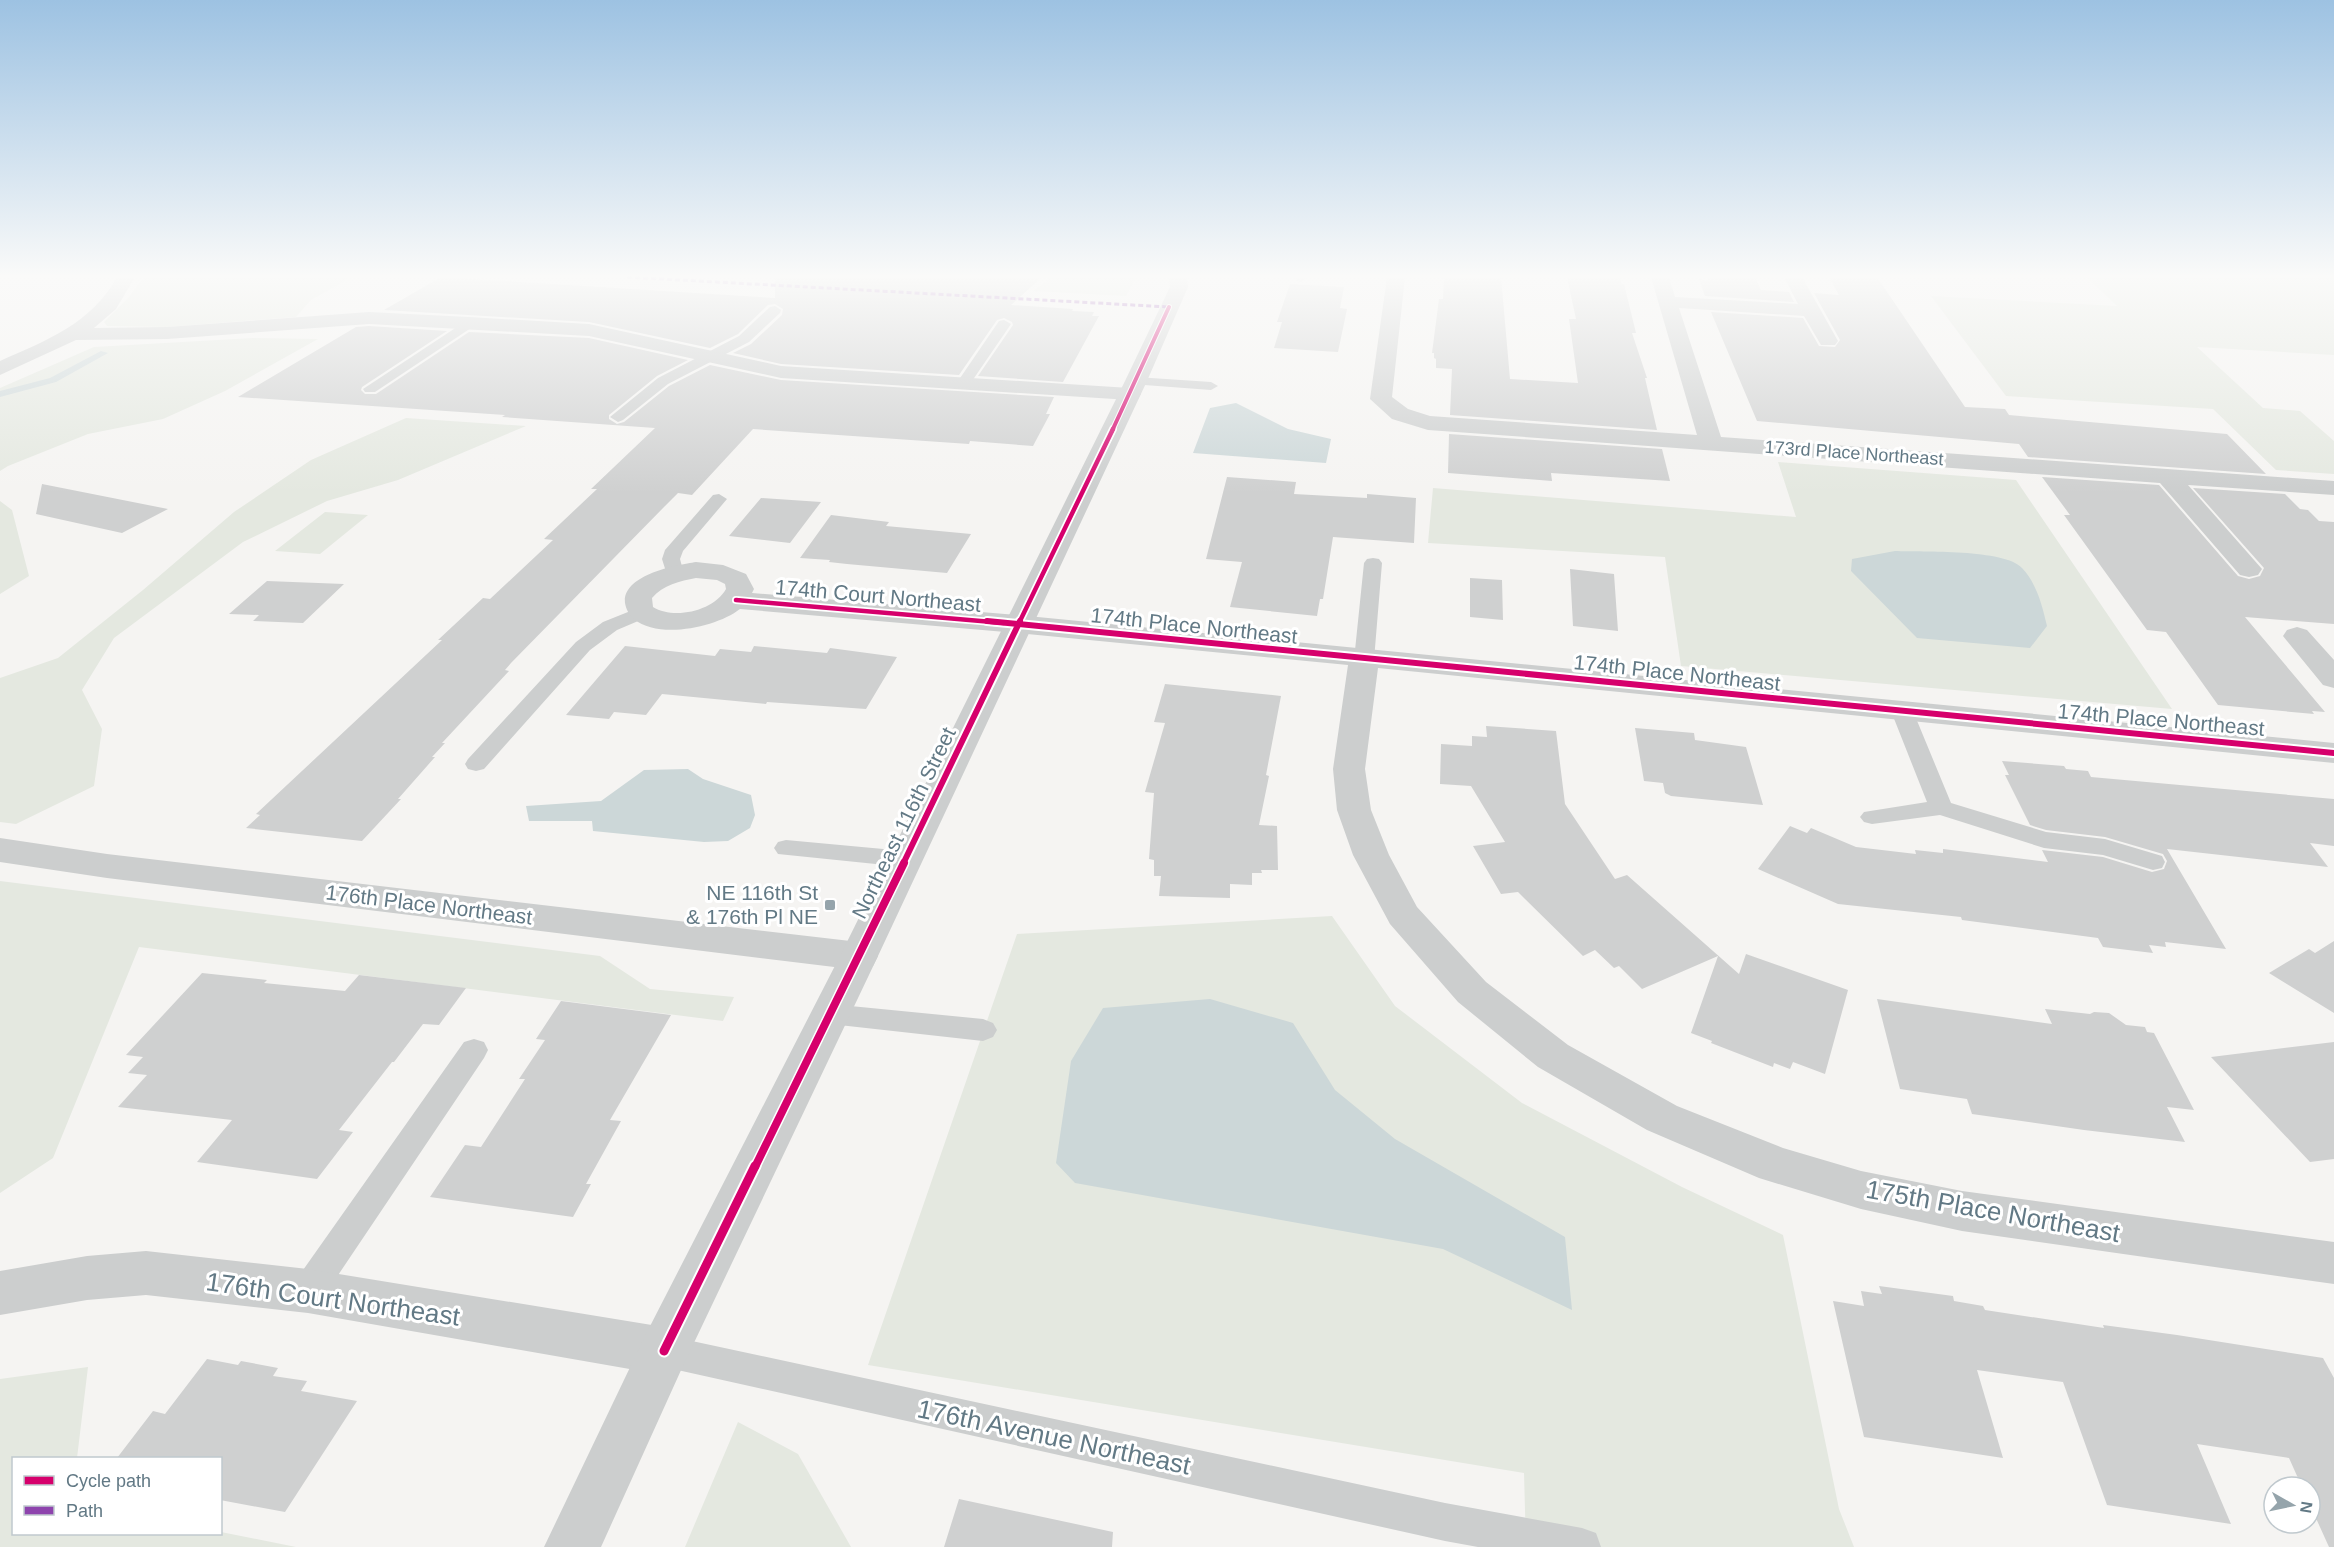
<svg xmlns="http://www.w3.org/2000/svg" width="2334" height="1547" font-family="Arial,sans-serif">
	<rect width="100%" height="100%" fill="#f5f4f2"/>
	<path fill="#e4e8e0" d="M 144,277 L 352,277 L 311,300 L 296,317 L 167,327 L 107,326 L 104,322 L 128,298 Z
		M 1052,277 L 1136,277 L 1126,296 L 1033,291 Z
		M 2087,277 L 2334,277 L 2334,355 L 2197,347 L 2263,408 L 2300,411 L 2334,441 L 2334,474 L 2276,470 L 2213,409 L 2006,396 L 1931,296 L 2117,306 Z
		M 253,338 L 318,339 L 225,391 L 163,419 L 88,434 L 8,466 L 0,471 L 0,388 L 94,347 Z
		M 406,418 L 526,426 L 398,480 L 327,501 L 243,542 L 114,638 L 82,690 L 102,729 L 94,786 L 16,824 L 0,822 L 0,678 L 58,658 L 143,590 L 234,512 L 311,460 Z
		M 1778,462 L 2016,480 L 2172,709 L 1681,666 L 1665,557 L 1428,543 L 1433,488 L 1796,517 Z
		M 0,501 L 12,510 L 29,576 L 0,594 Z
		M 325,512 L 368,515 L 320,554 L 275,551 Z
		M 0,881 L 600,956 L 650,989 L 734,997 L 723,1021 L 139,947 L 53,1158 L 0,1193 Z
		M 1332,916 L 1395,1006 L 1522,1103 L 1682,1187 L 1783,1235 L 1839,1509 L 1854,1547 L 1526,1547 L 1524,1473 L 868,1365 L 1017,934 Z
		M 88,1367 L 77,1458 L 14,1458 L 14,1534 L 221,1532 L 296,1547 L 0,1547 L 0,1379 Z
		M 738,1422 L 798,1454 L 851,1547 L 685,1547 Z"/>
	<path fill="#ccd7d8" d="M 1236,403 L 1288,429 L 1331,439 L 1326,463 L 1193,453 L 1210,408 Z
		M 1895,551 C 1922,552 2005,549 2022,568 C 2037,584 2042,605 2047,626 L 2030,648 L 1917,638 L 1851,571 L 1852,559 Z
		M 688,769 L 703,779 L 751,795 L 755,815 L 750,828 L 728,841 L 704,842 L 593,831 L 592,821 L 529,821 L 526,806 L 601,801 L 644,770 Z
		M 1210,999 L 1293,1023 L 1335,1090 L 1395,1139 L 1565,1237 L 1572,1310 L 1443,1249 L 1075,1183 L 1056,1163 L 1071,1061 L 1103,1008 Z"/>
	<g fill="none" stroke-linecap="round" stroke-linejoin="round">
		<path fill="#ccd7d8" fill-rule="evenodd" d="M 101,351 L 108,353 L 56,382 L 0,397 L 0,391 L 50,378 Z"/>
	</g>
	<path fill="#cfd0d0" d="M 441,277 L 775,298 L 775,277 L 1042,277 L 1011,305 L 1073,309 L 1072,311 L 1094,312 L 1092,316 L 1099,316 L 1063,382 L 978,376 L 1013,325 L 1012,322 L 1004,318 L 997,320 L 959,375 L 781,364 L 733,353 L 751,344 L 782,315 L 783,309 L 775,304 L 768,305 L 738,334 L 710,348 L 589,322 L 384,310 Z
		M 1444,277 L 1501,277 L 1510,379 L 1578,383 L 1569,319 L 1576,319 L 1567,277 L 1620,278 L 1622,284 L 1624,284 L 1636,333 L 1632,333 L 1647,378 L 1645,378 L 1657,430 L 1450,415 L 1452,369 L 1436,368 L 1436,359 L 1434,358 L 1434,353 L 1432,353 L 1439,299 L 1443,299 Z
		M 1707,277 L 1755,277 L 1761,290 L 1789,292 L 1794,302 L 1705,296 L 1699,279 L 1708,280 Z
		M 1829,277 L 1877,277 L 1965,407 L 2005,409 L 2009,415 L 2227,434 L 2266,474 L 2028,457 L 2019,444 L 1757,421 L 1711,312 L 1803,318 L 1819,346 L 1835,347 L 1840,340 L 1814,293 L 1839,295 Z
		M 1290,284 L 1344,287 L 1340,308 L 1347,309 L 1338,352 L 1274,348 L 1282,322 L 1277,322 Z
		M 369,326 L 447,331 L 362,387 L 361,390 L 365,394 L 376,394 L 469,332 L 589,338 L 688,360 L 657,376 L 609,415 L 609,419 L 617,424 L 624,422 L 669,386 L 710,365 L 781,380 L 1054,397 L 1046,414 L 1050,414 L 1033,446 L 970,441 L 969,444 L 753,429 L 692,495 L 678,493 L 665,506 L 511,663 L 505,670 L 509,671 L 442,743 L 445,743 L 432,757 L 435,757 L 398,799 L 401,799 L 362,841 L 246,828 L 260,815 L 256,814 L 442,640 L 438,640 L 483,598 L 490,599 L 553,540 L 544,539 L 597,489 L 591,489 L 655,428 L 502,417 L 505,415 L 238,397 L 356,327 Z
		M 1449,434 L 1662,449 L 1670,481 L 1551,473 L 1552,481 L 1448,473 Z
		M 1227,477 L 1296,482 L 1294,494 L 1367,498 L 1367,494 L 1416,498 L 1414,543 L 1333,537 L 1323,599 L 1320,599 L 1317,616 L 1230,607 L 1242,562 L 1206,559 Z
		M 2042,477 L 2159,485 L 2238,576 L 2249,579 L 2260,576 L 2264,568 L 2193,488 L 2285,494 L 2300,509 L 2308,510 L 2319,521 L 2334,522 L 2334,624 L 2245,617 L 2325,712 L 2312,711 L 2314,714 L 2218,705 L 2166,632 L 2147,630 L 2064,515 L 2070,515 Z
		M 42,484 L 168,509 L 122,533 L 36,514 Z
		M 761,498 L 821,502 L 790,543 L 729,536 Z
		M 831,515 L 889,522 L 886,526 L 971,534 L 947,573 L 847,564 L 829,562 L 830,560 L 800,558 Z
		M 1570,569 L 1614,574 L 1618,631 L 1573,626 Z
		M 1470,578 L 1502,580 L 1503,620 L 1470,617 Z
		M 267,581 L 344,584 L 303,623 L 253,621 L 259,615 L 229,614 Z
		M 625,646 L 715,656 L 720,649 L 751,652 L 754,646 L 827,653 L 830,648 L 897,657 L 866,709 L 767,702 L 766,704 L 662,694 L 646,715 L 614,712 L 609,719 L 566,715 Z
		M 1165,684 L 1281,696 L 1266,775 L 1269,776 L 1259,825 L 1277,826 L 1278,870 L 1261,870 L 1262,873 L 1252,873 L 1252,885 L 1230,884 L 1230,898 L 1159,896 L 1161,876 L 1154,876 L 1154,860 L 1149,859 L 1154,793 L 1145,792 L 1165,723 L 1154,722 Z
		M 1486,726 L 1556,731 L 1565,804 L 1615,879 L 1627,875 L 1739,974 L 1746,954 L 1848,990 L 1825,1074 L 1793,1062 L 1790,1069 L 1774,1063 L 1773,1067 L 1711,1043 L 1712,1041 L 1691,1033 L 1718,956 L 1642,989 L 1619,966 L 1614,968 L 1595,950 L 1583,956 L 1518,892 L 1501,894 L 1473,846 L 1505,842 L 1471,786 L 1440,784 L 1441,744 L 1472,746 L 1472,736 L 1487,737 Z
		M 1635,728 L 1694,733 L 1695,740 L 1746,747 L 1763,805 L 1671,796 L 1665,793 L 1663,783 L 1644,781 Z
		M 2002,761 L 2064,766 L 2066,769 L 2088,771 L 2091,777 L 2334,799 L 2334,846 L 2310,843 L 2328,867 L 2167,849 L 2226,949 L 2165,942 L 2166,947 L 2149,945 L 2153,953 L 2103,947 L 2098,938 L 1962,920 L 1961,917 L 1838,904 L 1758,869 L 1790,826 L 1807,833 L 1811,828 L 1856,847 L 1916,854 L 1915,850 L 1943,853 L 1943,849 L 2048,862 L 2042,850 L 2103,857 L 2152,872 L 2164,869 L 2167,861 L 2163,854 L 2105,837 L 2046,830 L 2030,825 L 2005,775 L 2009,775 Z
		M 2334,941 L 2334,1013 L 2269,973 L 2309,949 L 2315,953 Z
		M 202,973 L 267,980 L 264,983 L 345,991 L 359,975 L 466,988 L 439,1025 L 423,1024 L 394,1062 L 392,1062 L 339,1130 L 353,1132 L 317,1179 L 197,1162 L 232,1120 L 118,1107 L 147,1075 L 128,1073 L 143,1057 L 126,1055 Z
		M 1877,999 L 2052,1024 L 2045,1009 L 2090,1014 L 2094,1012 L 2109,1013 L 2126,1025 L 2145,1027 L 2147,1032 L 2154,1033 L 2194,1110 L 2167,1107 L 2185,1142 L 2084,1130 L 1972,1114 L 1967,1099 L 1900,1089 Z
		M 561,1001 L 671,1015 L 610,1120 L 621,1121 L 586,1184 L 591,1184 L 573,1217 L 430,1197 L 465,1145 L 481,1147 L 525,1079 L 519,1079 L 545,1040 L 536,1039 Z
		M 2334,1042 L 2334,1159 L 2310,1162 L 2211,1057 Z
		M 1879,1286 L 1953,1296 L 1954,1301 L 1983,1306 L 1985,1310 L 2104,1328 L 2103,1325 L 2177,1335 L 2323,1358 L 2334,1378 L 2334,1547 L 2329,1547 L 2310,1505 L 2310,1487 L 2302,1487 L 2289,1458 L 2197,1444 L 2231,1524 L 2107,1505 L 2063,1382 L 1977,1370 L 2003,1458 L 1864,1437 L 1833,1301 L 1864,1306 L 1861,1291 L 1882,1294 Z
		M 207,1359 L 238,1365 L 241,1361 L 278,1368 L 273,1376 L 307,1381 L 301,1391 L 357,1401 L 285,1512 L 220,1500 L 220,1458 L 117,1458 L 153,1411 L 165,1414 Z
		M 959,1499 L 1113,1532 L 1112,1547 L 944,1547 Z"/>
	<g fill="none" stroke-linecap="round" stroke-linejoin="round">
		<path fill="#cccece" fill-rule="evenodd" d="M 1295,277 L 1307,277 L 1307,278 L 1301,282 L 1297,281 Z
			M 775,306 L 781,310 L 780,313 L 749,342 L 668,384 L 623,420 L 618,422 L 610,417 L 658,378 L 739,336 L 770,307 Z
			M 469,319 L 476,323 L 474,326 L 375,392 L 365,392 L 363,389 Z
			M 1004,320 L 1011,324 L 970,384 L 968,387 L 958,387 L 956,384 L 999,321 Z
			M 1136,377 L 1211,382 L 1218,386 L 1211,390 L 1131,384 L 1129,381 Z
			M 719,494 L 727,499 L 683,551 L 680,559 L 684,574 L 682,578 L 668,578 L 662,559 L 665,550 L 713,495 Z
			M 1373,558 L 1379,559 L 1382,563 L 1374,660 L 1371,664 L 1357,664 L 1354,660 L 1364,563 L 1367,559 Z
			M 643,606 L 650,608 L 653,612 L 650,616 L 617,630 L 590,650 L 484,769 L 476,771 L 468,769 L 465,764 L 468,759 L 576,642 L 603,622 Z
			M 1902,705 L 1910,706 L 1913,711 L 1951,803 L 2046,832 L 2105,839 L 2162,856 L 2165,862 L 2162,868 L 2153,870 L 2103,855 L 2044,848 L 1940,815 L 1872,824 L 1864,822 L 1860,817 L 1864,812 L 1927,802 L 1891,711 L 1894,706 Z
			M 786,840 L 905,851 L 914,853 L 917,859 L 914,865 L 905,867 L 778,854 L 774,848 L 778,842 Z
			M 830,1004 L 983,1019 L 993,1023 L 997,1030 L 993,1037 L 983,1041 L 830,1024 L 820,1021 L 816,1014 L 820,1007 Z
			M 474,1039 L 484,1042 L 488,1050 L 484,1058 L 320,1302 L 308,1306 L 296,1302 L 291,1291 L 296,1280 L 464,1042 Z
			M 664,1335 L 1445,1503 L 1582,1528 L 1596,1533 L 1601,1547 L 1478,1547 L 1445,1541 L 664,1367 L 652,1362 L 647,1351 L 652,1340 Z"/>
		<path fill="#cccece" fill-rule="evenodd" d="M 117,277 L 135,277 L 116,309 L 94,328 L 167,327 L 369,312 L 469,317 L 589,324 L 781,366 L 1130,388 L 1138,389 L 1141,394 L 1138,399 L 1130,400 L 781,378 L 589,336 L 369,324 L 167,339 L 76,340 L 0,375 L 0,361 C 47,340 91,324 117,277 Z
			M 1387,277 L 1405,277 L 1392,397 L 1408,409 L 1430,416 L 1697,435 L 1651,277 L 1669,277 L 1675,297 L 1798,304 L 1784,277 L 1802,277 L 1838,341 L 1835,345 L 1821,345 L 1804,316 L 1679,308 L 1721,437 L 2334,481 L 2334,495 L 2188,485 L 2262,569 L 2258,575 L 2249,577 L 2240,575 L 2160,483 L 1428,430 L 1392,419 L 1370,399 Z
			M 696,562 L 723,565 L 746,574 L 754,589 L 752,593 L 1017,615 L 2334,743 L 2334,763 L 1378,668 L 1365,769 L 1371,810 L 1389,855 L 1417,907 L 1486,982 L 1568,1045 L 1677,1106 L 1783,1148 L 1861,1171 L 1962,1191 L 2334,1242 L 2334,1284 L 1962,1231 L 1861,1209 L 1759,1178 L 1647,1130 L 1538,1067 L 1458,1002 L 1390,924 L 1353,855 L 1337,810 L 1333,769 L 1348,665 L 1017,633 L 740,609 C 717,627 659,640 634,619 C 629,615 626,609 625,603 C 622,575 676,565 696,562 ZM 696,578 L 717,580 L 725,584 L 726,589 C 714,611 674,620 653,607 L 652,598 C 663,585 680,581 696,578 Z
			M 2297,627 L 2307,630 L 2334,660 L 2334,688 L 2323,685 L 2283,636 L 2287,630 Z
			M 0,838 L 107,854 L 859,942 L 873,946 L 878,956 L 873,966 L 859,970 L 107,878 L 0,862 Z
			M 146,1251 L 308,1269 L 664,1327 L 682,1334 L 689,1351 L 682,1368 L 664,1375 L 308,1313 L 146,1295 L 87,1300 L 0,1315 L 0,1271 L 87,1256 Z"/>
		<path fill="#cccece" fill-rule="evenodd" d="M 1169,277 L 1187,277 L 1188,287 L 1147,381 L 878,956 L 682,1368 L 601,1547 L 544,1547 L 646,1334 L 840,956 L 1125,381 L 1170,287 Z"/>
		<path stroke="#8e44ad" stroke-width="3" stroke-dasharray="5 3" stroke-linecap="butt" d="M 627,277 L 1169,307"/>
		<g stroke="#fff" stroke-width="6">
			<path id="cycleway-far4" d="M 1112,431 L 1169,307"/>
		</g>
		<g stroke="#fff" stroke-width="8">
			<path id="cycleway-far3" d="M 736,600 L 1004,623
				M 1019,623 L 1113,429"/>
		</g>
		<g stroke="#fff" stroke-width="10">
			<path id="cycleway-far2" d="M 987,621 L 2334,753
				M 903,864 L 1020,621"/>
		</g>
		<g stroke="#fff" stroke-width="11">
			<path id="cycleway-far1" d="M 755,1167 L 904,863"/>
		</g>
		<g stroke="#fff" stroke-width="13">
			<path id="cycleway" d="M 664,1351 L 755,1166"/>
		</g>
		<use href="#cycleway-far4" stroke="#d6006c" stroke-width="4"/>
		<use href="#cycleway-far3" stroke="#d6006c" stroke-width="4.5"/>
		<use href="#cycleway-far2" stroke="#d6006c" stroke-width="6"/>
		<use href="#cycleway-far1" stroke="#d6006c" stroke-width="8"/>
		<use href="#cycleway" stroke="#d6006c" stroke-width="9"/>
	</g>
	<linearGradient id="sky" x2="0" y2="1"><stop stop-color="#9dc2e2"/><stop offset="0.56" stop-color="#fafaf9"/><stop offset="1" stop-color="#fafaf9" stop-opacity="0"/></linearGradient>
	<rect width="2334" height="493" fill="url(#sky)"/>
	<rect fill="#95a4ab" stroke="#fff" stroke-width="2" x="824" y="899" width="12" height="12" rx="3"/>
	<g text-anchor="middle" stroke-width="6" stroke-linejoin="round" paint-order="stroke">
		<g font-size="18" fill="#627985" stroke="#fff">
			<text transform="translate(1854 453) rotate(4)" y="6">173rd Place Northeast</text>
		</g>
		<g font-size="21" fill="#627985" stroke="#fff">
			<text transform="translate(878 596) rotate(5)" y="7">174th Court Northeast</text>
			<text transform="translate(1194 626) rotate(6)" y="7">174th Place Northeast</text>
			<text transform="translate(1677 673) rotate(6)" y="7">174th Place Northeast</text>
			<text transform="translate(2161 720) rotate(5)" y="7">174th Place Northeast</text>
			<text transform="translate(904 823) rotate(-64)" y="7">Northeast 116th Street</text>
			<text transform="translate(429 905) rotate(7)" y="7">176th Place Northeast</text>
		</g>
		<g font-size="21" fill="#627985" stroke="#fff" text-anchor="end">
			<text x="818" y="900">NE 116th St<tspan x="818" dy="24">&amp; 176th Pl NE</tspan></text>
		</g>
		<g font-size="26" fill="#627985" stroke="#fff">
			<text transform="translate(1993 1211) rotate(10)" y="9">175th Place Northeast</text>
			<text transform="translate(333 1299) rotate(8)" y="9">176th Court Northeast</text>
			<text transform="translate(1054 1437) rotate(12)" y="9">176th Avenue Northeast</text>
		</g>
	</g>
	<rect x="12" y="1457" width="210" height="78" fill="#ffffff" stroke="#c0c9ce" stroke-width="1.5"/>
	<rect x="24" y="1476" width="30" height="9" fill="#d6006c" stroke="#c0c9ce" stroke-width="1.5"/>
	<text x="66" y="1487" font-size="18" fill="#627985">Cycle path</text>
	<rect x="24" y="1506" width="30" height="9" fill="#8e44ad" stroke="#c0c9ce" stroke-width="1.5"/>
	<text x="66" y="1517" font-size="18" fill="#627985">Path</text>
	<g transform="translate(2292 1505) rotate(99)"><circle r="28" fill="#ffffff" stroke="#c0c9ce" stroke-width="1.5"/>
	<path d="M0-4.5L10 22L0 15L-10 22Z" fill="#95a4ab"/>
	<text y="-9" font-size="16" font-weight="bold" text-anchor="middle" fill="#627985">N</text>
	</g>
</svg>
